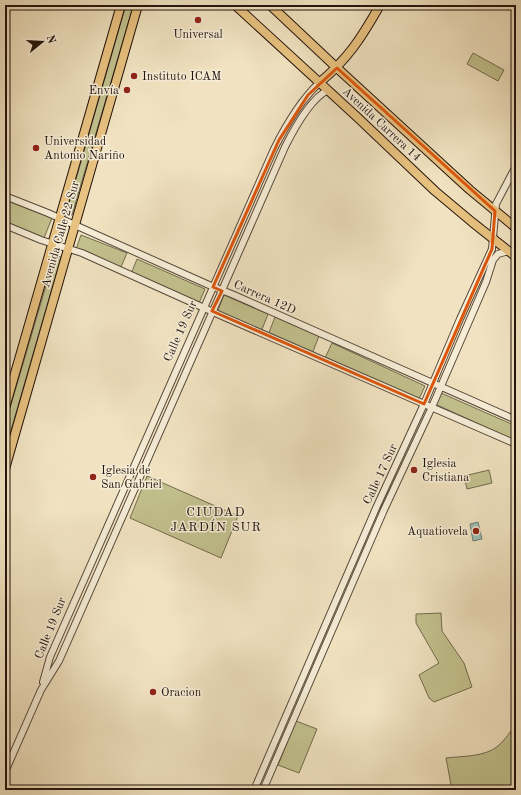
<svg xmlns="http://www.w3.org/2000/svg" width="521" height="795" font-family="'Old Standard TT',serif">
	<rect width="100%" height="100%" fill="#f1e3c1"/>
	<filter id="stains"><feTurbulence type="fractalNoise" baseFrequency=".005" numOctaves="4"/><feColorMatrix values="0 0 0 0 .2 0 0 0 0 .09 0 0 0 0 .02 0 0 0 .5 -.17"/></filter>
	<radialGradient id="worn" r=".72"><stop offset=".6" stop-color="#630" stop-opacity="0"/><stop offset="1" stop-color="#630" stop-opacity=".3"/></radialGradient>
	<path fill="#c2c18e" stroke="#726a4e" d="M 125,8 L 132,10 L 72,215 L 66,214 Z
		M 473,53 L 504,70 L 498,81 L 467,64 Z
		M 5,200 L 52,218 L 44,238 L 5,223 Z
		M 81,235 L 127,253 L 121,267 L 76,249 Z
		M 55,255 L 61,257 L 5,451 L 5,425 Z
		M 137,259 L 205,289 L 199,303 L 131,274 Z
		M 224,295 L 268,314 L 261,332 L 217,313 Z
		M 275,317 L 319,336 L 312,354 L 268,335 Z
		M 332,343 L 425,386 L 418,401 L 325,358 Z
		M 441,393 L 516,426 L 516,441 L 435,404 Z
		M 489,470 L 492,483 L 467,489 L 464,476 Z
		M 147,476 L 238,516 L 221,558 L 130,518 Z
		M 441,613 L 442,631 L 464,663 L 472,687 L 434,702 L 429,698 L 419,675 L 439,663 L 416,623 L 416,614 Z
		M 296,721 L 317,729 L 299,773 L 278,765 Z
		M 516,724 L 516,790 L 452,790 L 446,758 C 463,756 485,757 498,746 C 505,740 511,731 516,724 Z"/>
	<path fill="#9bbeb7" stroke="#6b7a73" d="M 478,522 L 482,539 L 473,541 L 470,524 Z"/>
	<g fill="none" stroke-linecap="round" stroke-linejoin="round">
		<g stroke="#56483a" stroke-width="8">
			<path id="minor" d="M 5,196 L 48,213 L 209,285 L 234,295 L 516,420
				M 5,225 L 41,240 L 82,253 L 222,316 L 516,444
				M 43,682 L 50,657 L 274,149 C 286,125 300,101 319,83
				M 5,772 L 41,690 L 59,661 L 285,147 C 294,129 310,99 328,90
				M 254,790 L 376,508 L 424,404 L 460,319 L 492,249 L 496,204 L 516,166
				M 263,790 L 384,510 L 432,407 L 486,282 L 493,260 L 498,254 L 509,251"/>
		</g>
		<g stroke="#23140d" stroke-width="10">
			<path id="major" d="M 235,5 L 356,116 L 435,191 L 472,222 L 516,257
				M 270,5 L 337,68 L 470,190 L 516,228
				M 319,83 C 348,59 362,37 380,5
				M 5,408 L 121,5
				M 5,469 L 138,5"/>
		</g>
		<use href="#minor" stroke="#f6edd7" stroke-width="6"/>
		<use href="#major" stroke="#e8c280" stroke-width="8"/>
	</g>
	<path fill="none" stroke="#de560c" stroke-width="3" stroke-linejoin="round" d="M 337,68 L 495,211 L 492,249 L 424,404 L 212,311 L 222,291 L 213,287 L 279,140 L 308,95 Z"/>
	<g fill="#8f2418" stroke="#f6edd7" stroke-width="1.5">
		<circle cx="198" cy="20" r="4"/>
		<circle cx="134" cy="76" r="4"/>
		<circle cx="127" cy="90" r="4"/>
		<circle cx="36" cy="148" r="4"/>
		<circle cx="414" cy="470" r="4"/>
		<circle cx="93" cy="477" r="4"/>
		<circle cx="476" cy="531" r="4"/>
		<circle cx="153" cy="692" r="4"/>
	</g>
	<g text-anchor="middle" stroke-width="3" stroke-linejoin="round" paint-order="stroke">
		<g font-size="12" fill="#23140d" stroke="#f6edd7" text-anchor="start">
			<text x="198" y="38" text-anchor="middle">Universal</text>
			<text x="142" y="80">Instituto ICAM</text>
			<text x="119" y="94" text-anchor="end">Envía</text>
			<text x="44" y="145">Universidad<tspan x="44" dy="14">Antonio Nariño</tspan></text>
			<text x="422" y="467">Iglesia<tspan x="422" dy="14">Cristiana</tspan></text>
			<text x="101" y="474">Iglesia de<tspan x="101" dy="14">San Gabriel</tspan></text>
			<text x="468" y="535" text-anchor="end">Aquatiovela</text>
			<text x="161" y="696">Oracion</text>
		</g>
		<g font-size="12" fill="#23140d" stroke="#f6edd7">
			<text transform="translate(382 124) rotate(43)" y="4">Avenida Carrera 14</text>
			<text transform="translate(60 234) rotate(-74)" y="4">Avenida Calle 22 Sur</text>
			<text transform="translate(265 297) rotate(24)" y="4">Carrera 12D</text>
			<text transform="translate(180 331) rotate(-66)" y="4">Calle 19 Sur</text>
			<text transform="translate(380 474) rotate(-65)" y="4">Calle 17 Sur</text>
			<text transform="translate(50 628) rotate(-68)" y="4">Calle 19 Sur</text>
		</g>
		<g font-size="13" letter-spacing="1" fill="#23140d" stroke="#f6edd7">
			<text x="216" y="516">CIUDAD<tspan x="216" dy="15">JARDÍN SUR</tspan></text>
		</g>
	</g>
	<rect width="521" height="795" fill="none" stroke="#f1e3c1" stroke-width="20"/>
	<rect x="6" y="6" width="509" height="783" fill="none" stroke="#23140d" stroke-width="2"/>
	<rect x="10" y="10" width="501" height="775" fill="none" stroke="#23140d"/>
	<g transform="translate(42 42) rotate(72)" stroke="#f6edd7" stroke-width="3" paint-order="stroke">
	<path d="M0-3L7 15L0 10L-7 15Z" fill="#23140d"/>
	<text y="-6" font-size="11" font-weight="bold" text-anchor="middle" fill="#23140d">N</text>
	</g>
	<rect width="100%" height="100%" filter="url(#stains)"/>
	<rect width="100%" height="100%" fill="url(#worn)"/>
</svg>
